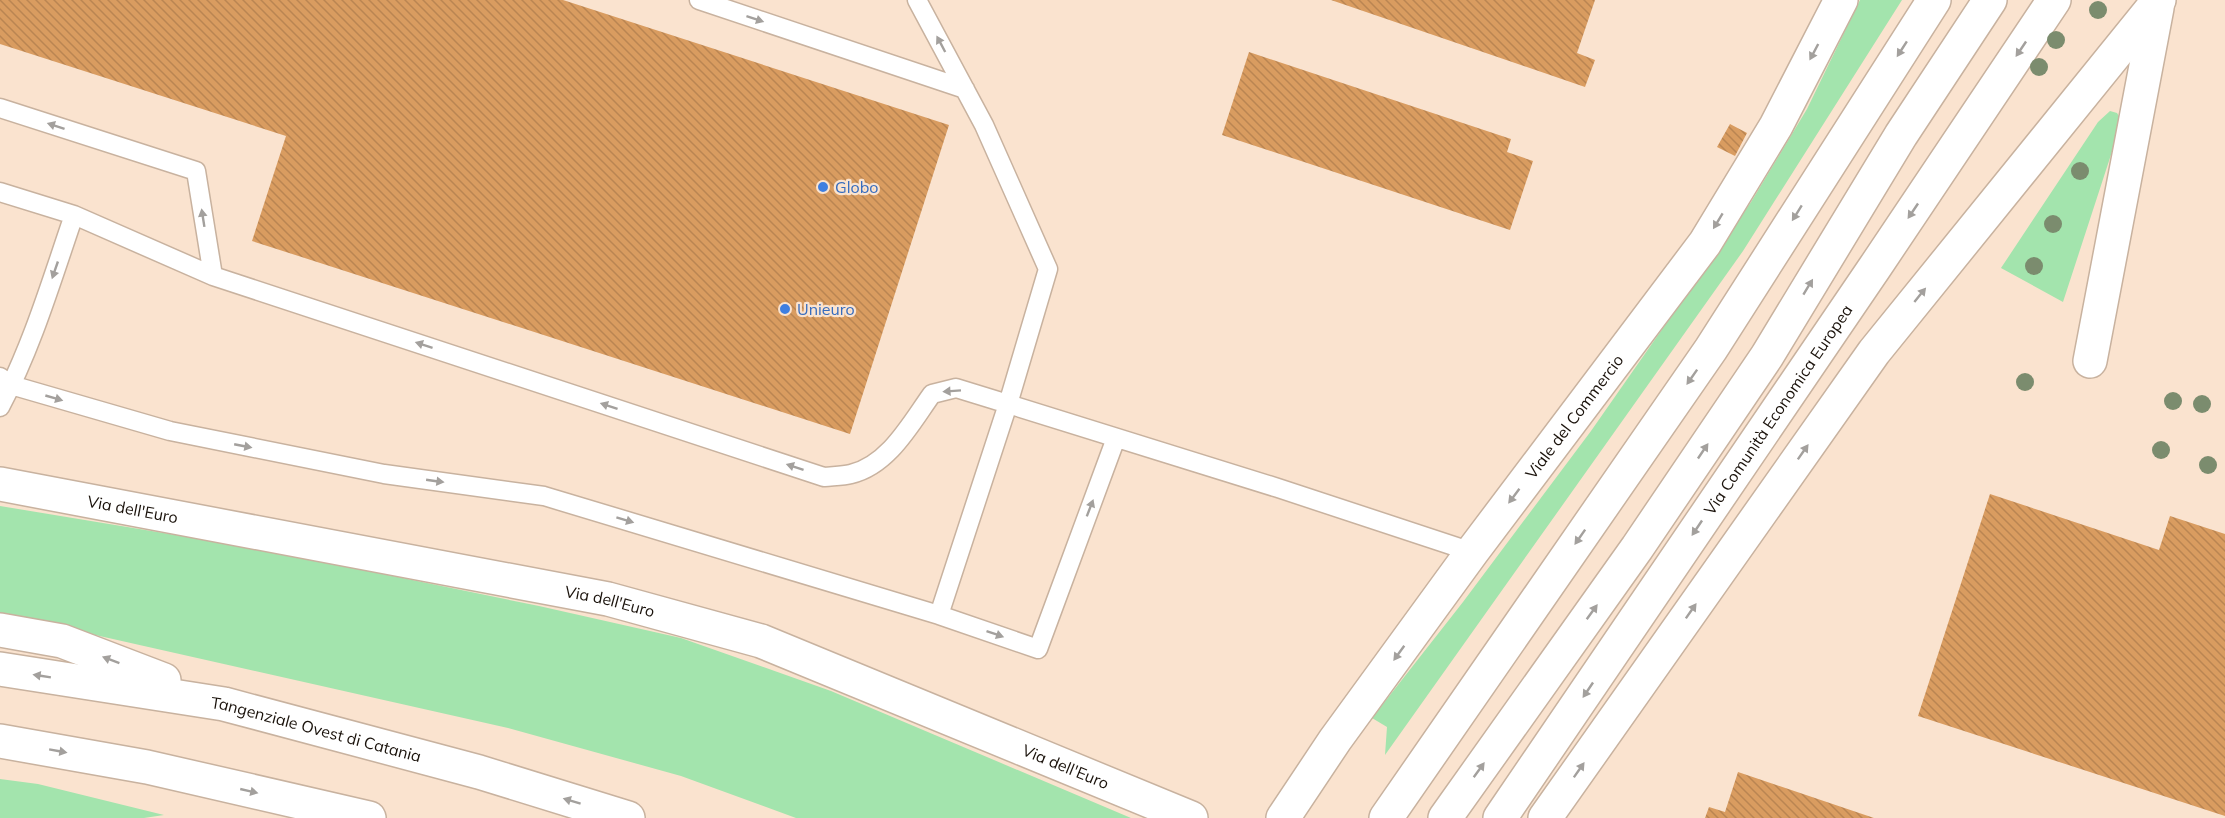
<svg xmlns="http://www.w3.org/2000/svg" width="2225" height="818" font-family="Mulish,sans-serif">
	<defs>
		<pattern id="building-back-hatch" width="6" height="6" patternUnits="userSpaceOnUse" patternTransform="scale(1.5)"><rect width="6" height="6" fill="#d99c60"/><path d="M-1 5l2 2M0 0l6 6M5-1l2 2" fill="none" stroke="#ba8552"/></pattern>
	</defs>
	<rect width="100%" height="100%" fill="#fae3cf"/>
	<path fill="#a3e4ad" d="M 1860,0 L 1902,0 L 1743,251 L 1385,755 L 1387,727 L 1372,718 L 1463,602 L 1591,431 L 1751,202 L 1807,109 Z
		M 2110,111 L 2117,113 L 2122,121 L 2063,302 L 2001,268 L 2098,122 Z
		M 0,506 L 261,549 L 539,606 L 681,638 L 831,691 L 1131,818 L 796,818 L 681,776 L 508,728 L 73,630 L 0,615 Z
		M 0,779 L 38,784 L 164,815 L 144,818 L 0,818 Z"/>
	<path fill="url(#building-back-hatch)" d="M 0,0 L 563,0 L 949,125 L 850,434 L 252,241 L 286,136 L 0,44 Z
		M 1331,0 L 1595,0 L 1577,53 L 1595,60 L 1585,87 Z
		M 1249,52 L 1511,139 L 1507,152 L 1533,161 L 1510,230 L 1222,135 Z
		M 1730,124 L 1747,133 L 1735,156 L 1717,147 Z
		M 1990,494 L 2159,550 L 2170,516 L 2225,534 L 2225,816 L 1918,716 Z
		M 1738,772 L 1874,818 L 1705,818 L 1709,807 L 1725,812 Z"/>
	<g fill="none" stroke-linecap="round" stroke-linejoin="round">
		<g stroke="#c8b29f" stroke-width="21">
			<path id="lane" d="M 699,0 L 965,89
				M 917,0 L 984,125 L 1048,269 L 1008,404 L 1278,488 L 1472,552
				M 0,108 L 196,171 L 213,276
				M 0,192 L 74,215 L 213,276 L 824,477 C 833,476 843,476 851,474 C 889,465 911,423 932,394 L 956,388 L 1008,404 L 939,615 L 544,496 L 384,474 L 170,431 L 11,385 L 0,377
				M 0,407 C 32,347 52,279 74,215
				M 939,615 L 1038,649 L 1116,438"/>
		</g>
		<g stroke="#c8b29f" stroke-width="36">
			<g id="street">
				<path d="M 2090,361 L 2157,8"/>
				<path id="s1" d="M 0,484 L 608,599 L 761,641 L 1191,818"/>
				<path id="s2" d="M 1283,818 L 1335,740 L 1472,552 L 1705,243 L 1776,126 L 1841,0"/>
				<path d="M 1545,818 L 1874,352 L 2159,0"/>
			</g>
		</g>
		<g stroke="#c8b29f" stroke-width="36">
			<g id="secondary">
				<path id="s3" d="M 1500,818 L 1875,267 L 2054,0"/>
			</g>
		</g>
		<g stroke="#c8b29f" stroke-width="36">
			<path id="primary" d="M 1386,818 L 1711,349 L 1934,0
				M 1445,818 L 1637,548 L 1767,356 L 1901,135 L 1990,0"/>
		</g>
		<g stroke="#c8b29f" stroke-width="36">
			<g id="highway">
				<path d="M 0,630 L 62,641 L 164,680"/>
				<path id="s4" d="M 0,669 L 224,704 L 479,772 L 628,818"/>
				<path d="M 0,741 L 147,767 L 369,818"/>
			</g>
		</g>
		<use href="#lane" stroke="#fff" stroke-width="18"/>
		<use href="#street" stroke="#fff" stroke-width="33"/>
		<use href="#secondary" stroke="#fff" stroke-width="33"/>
		<use href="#primary" stroke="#fff" stroke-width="33"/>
		<use href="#highway" stroke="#fff" stroke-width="33"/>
	</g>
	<g fill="#7b8c6e">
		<circle cx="2098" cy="10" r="9"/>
		<circle cx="2056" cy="40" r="9"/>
		<circle cx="2039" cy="67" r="9"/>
		<circle cx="2080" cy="171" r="9"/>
		<circle cx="2053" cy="224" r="9"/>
		<circle cx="2034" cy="266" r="9"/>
		<circle cx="2025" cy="382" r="9"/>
		<circle cx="2173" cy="401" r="9"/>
		<circle cx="2202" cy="404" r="9"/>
		<circle cx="2161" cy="450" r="9"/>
		<circle cx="2208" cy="465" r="9"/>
	</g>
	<defs><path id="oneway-solid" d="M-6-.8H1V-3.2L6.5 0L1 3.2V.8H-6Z" transform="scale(1.5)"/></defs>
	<g fill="#a3a09d">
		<use href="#oneway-solid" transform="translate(755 19) rotate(18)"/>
		<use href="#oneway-solid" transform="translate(941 44) rotate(-118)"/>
		<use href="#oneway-solid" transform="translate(1902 49) rotate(123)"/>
		<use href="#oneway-solid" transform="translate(2021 49) rotate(124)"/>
		<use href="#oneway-solid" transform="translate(1814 52) rotate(118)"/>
		<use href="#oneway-solid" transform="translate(56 126) rotate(-162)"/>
		<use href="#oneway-solid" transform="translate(1913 211) rotate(124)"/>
		<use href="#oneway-solid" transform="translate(1797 213) rotate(122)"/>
		<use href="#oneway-solid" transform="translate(203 218) rotate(-99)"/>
		<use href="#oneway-solid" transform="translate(1718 221) rotate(121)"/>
		<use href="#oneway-solid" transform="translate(55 270) rotate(109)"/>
		<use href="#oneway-solid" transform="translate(1808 287) rotate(-59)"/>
		<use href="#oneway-solid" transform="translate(1920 295) rotate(-51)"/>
		<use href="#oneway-solid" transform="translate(424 345) rotate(-162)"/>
		<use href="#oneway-solid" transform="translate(1692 377) rotate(125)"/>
		<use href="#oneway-solid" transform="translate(952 391) rotate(176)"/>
		<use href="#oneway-solid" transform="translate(54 398) rotate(16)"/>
		<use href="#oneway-solid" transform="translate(609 406) rotate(-162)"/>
		<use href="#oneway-solid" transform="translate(243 446) rotate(11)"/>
		<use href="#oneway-solid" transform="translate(1703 451) rotate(-56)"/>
		<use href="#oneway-solid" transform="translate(1803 452) rotate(-55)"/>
		<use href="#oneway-solid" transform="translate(795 467) rotate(-162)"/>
		<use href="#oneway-solid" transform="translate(435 481) rotate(8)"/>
		<use href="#oneway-solid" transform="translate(1514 496) rotate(127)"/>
		<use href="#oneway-solid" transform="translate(1090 508) rotate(-69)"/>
		<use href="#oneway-solid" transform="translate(625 520) rotate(17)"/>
		<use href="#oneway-solid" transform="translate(1697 528) rotate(124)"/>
		<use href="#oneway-solid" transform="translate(1580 537) rotate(125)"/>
		<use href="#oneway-solid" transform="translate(1691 611) rotate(-55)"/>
		<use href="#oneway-solid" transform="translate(1592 612) rotate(-54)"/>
		<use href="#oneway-solid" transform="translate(995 634) rotate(19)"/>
		<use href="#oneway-solid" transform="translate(1399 653) rotate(126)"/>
		<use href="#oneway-solid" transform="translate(111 660) rotate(-159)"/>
		<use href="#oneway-solid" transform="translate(42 676) rotate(-171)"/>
		<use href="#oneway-solid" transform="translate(1588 690) rotate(124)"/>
		<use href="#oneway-solid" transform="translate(58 751) rotate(10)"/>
		<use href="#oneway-solid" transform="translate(1479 770) rotate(-54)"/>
		<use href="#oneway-solid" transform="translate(1579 770) rotate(-55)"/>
		<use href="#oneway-solid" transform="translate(249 791) rotate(13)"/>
		<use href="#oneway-solid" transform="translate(572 801) rotate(-163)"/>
	</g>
	<g fill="#3f7fe0" stroke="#fae3cf" stroke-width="2">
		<circle cx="823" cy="187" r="6"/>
		<circle cx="785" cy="309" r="6"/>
	</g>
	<g text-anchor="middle" stroke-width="4.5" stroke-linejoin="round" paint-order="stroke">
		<g font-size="16" fill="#366cbe" stroke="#fae3cf" text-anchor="start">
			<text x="835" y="193">Globo</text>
			<text x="797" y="315">Unieuro</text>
		</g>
		<g font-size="16" fill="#1a120b" stroke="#fae3cf">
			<text dy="6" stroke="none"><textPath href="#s3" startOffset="494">Via Comunità Economica Europea</textPath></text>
			<text dy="6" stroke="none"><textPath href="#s2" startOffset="496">Viale del Commercio</textPath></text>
			<text dy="6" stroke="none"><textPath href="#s1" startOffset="135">Via dell'Euro</textPath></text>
			<text dy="6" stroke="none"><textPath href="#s1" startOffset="621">Via dell'Euro</textPath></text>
			<text dy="6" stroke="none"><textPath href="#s4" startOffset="322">Tangenziale Ovest di Catania</textPath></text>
			<text dy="6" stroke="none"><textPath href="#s1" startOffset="1107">Via dell'Euro</textPath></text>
		</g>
	</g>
</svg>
